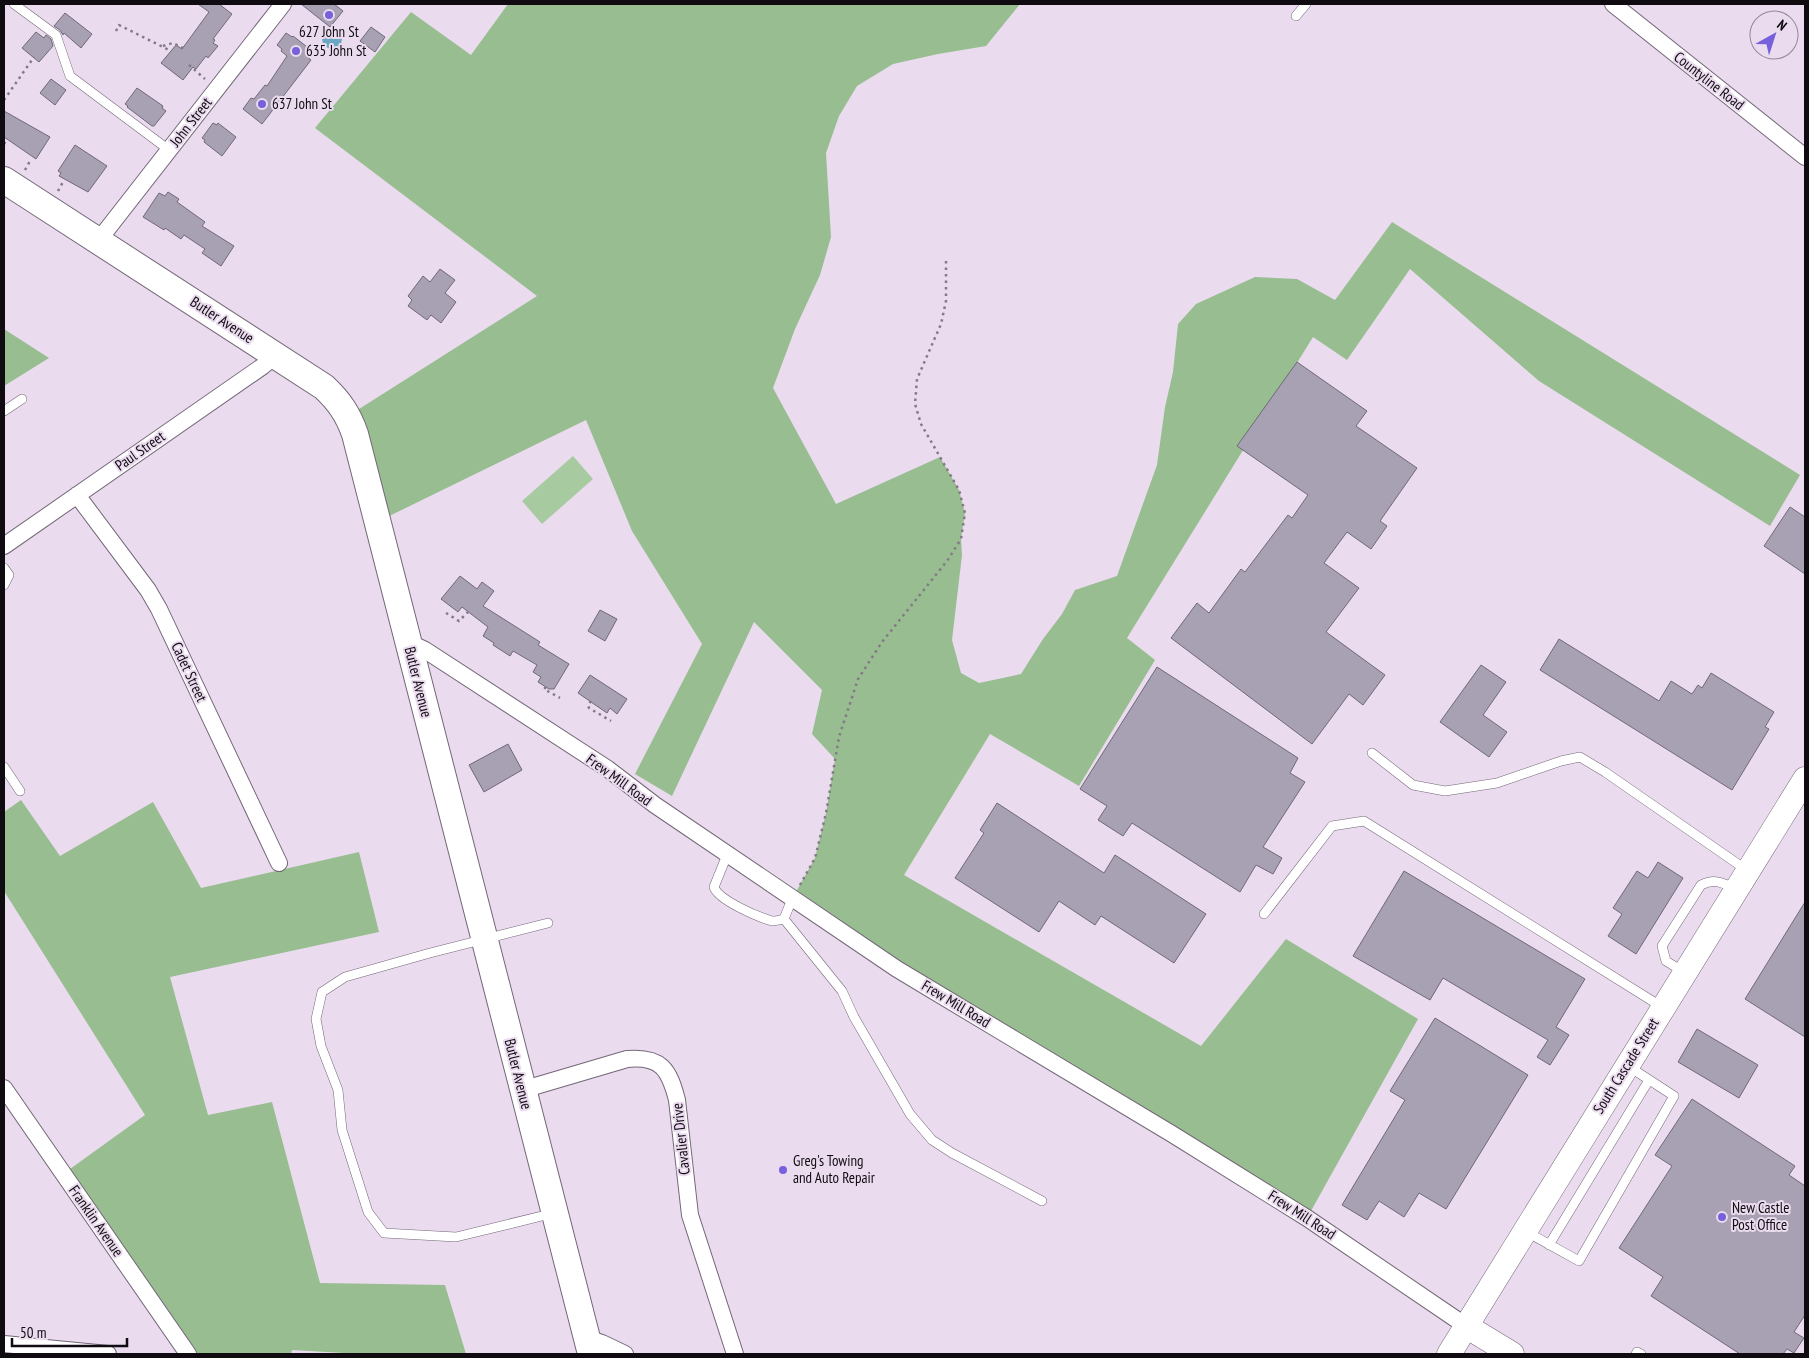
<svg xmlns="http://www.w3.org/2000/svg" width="1809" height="1358" font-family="'PT Sans Narrow',sans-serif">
	<rect width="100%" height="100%" fill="#eadcee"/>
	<path fill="#a8caa0" d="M 573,456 L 593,479 L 542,524 L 522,501 Z"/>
	<path fill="#98bd90" d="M 508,4 L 1020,4 L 986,46 L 938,54 L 893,64 L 857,86 L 839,116 L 826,153 L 831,237 L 820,275 L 795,329 L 773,388 L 836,504 L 940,457 L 959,490 L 965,513 L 961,539 L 962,555 L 952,640 L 961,673 L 979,683 L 1021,674 L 1043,639 L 1062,614 L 1075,590 L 1117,576 L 1157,465 L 1165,407 L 1173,372 L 1178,324 L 1196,304 L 1255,277 L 1297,279 L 1335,300 L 1392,222 L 1800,475 L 1770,526 L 1539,381 L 1410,269 L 1347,360 L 1313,337 L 1127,638 L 1155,660 L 1079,786 L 990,734 L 904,875 L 1201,1046 L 1286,939 L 1418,1019 L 1307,1218 L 792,899 L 815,858 L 826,813 L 835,759 L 812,734 L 822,690 L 754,622 L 672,796 L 635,774 L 702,644 L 632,531 L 586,420 L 377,522 L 348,416 L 537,296 L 315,128 L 411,12 L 471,55 Z
		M 4,329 L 49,358 L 4,386 Z
		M 21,800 L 60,856 L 153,802 L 201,888 L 359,852 L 379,932 L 170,977 L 208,1115 L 272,1102 L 320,1283 L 445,1285 L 466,1354 L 362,1354 L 292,1350 L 291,1354 L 188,1354 L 63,1174 L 145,1115 L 4,891 L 4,812 Z"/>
	<path fill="#6ca8c3" d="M322 39a10 10 0 1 1 20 0a10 10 0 1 1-20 0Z"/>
	<path fill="#a8a0b3" stroke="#70697a" d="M 198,4 L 219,4 L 232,14 L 213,39 L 215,40 L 213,43 L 218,46 L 208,58 L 206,56 L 196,69 L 193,67 L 183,80 L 161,63 L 176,45 L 182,49 L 209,12 Z
		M 301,4 L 334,4 L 343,11 L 330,27 Z
		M 65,13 L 92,34 L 81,48 L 64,33 L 63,35 L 60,30 L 54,26 Z
		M 371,27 L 385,37 L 375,52 L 360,41 Z
		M 36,32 L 44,38 L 46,35 L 51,39 L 53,46 L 39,62 L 22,48 Z
		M 286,33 L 292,37 L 293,36 L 311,50 L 306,56 L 311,60 L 262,124 L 243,109 L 251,98 L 254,99 L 265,85 L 267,86 L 287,56 L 281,51 L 282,49 L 277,45 Z
		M 51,79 L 66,90 L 55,105 L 40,93 Z
		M 137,88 L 163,106 L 162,108 L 166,111 L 154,126 L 152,126 L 127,107 L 128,106 L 125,104 Z
		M 4,111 L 50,137 L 36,159 L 4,137 Z
		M 213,123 L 217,125 L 218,123 L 236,137 L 222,156 L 204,142 L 205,140 L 202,138 Z
		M 75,145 L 107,166 L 88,192 L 59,176 L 61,173 L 58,171 Z
		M 168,192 L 179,199 L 177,202 L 205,222 L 202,226 L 234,246 L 221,266 L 202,253 L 205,249 L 184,235 L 181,239 L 165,228 L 164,230 L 143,217 L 159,193 L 165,196 Z
		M 440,269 L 455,280 L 445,293 L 456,302 L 441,323 L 431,315 L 427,320 L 408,306 L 412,300 L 408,296 L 423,276 L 430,282 Z
		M 1297,362 L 1367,411 L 1356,426 L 1417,468 L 1380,521 L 1387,526 L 1371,549 L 1347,532 L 1324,563 L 1359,588 L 1326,632 L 1385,675 L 1363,705 L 1349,694 L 1312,744 L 1171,638 L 1197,603 L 1209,613 L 1241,569 L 1245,572 L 1288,515 L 1292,518 L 1308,495 L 1237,446 Z
		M 1790,507 L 1805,517 L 1805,574 L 1764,546 Z
		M 460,576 L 477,589 L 482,582 L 494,591 L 483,606 L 540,642 L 538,645 L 569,664 L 554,689 L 549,689 L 538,682 L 541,677 L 533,672 L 537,665 L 513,651 L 510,656 L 493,645 L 494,643 L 483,636 L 488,627 L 462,607 L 458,612 L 441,599 Z
		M 600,610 L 617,619 L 605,641 L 588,631 Z
		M 1559,639 L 1659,701 L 1671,681 L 1692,694 L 1698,685 L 1702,688 L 1711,673 L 1774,712 L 1765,727 L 1769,729 L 1732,790 L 1540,670 Z
		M 1481,665 L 1506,682 L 1483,715 L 1507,732 L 1489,757 L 1440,722 Z
		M 1157,667 L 1298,758 L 1290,773 L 1305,782 L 1263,847 L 1282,858 L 1273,874 L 1256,865 L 1240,892 L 1132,823 L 1123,836 L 1098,820 L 1107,806 L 1080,789 Z
		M 590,675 L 627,699 L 617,714 L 610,708 L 607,713 L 578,693 Z
		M 508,744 L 522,770 L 484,792 L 469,765 Z
		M 997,803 L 1104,873 L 1115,855 L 1206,914 L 1174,963 L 1101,916 L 1095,925 L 1059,901 L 1039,932 L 955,878 L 984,833 L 980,830 Z
		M 1658,862 L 1683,878 L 1636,954 L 1608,936 L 1622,914 L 1613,908 L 1637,871 L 1648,878 Z
		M 1404,871 L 1585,979 L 1556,1027 L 1569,1035 L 1550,1065 L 1537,1057 L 1548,1040 L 1443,978 L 1430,1000 L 1353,956 Z
		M 1805,902 L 1805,1037 L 1745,999 Z
		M 1435,1018 L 1528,1075 L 1446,1209 L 1419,1193 L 1404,1217 L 1379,1201 L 1367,1220 L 1342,1205 L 1405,1100 L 1390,1091 Z
		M 1697,1029 L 1758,1065 L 1739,1098 L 1678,1062 Z
		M 1692,1099 L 1795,1166 L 1789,1175 L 1805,1186 L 1805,1315 L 1794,1332 L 1804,1338 L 1794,1353 L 1787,1349 L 1783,1354 L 1740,1354 L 1651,1296 L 1663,1277 L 1619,1248 L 1672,1166 L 1655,1155 Z"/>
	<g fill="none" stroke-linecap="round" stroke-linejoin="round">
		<g stroke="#736777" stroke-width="10">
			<path id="lane" d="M 14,4 L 56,35 L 70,76 L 169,150
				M 1296,16 L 1306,4
				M 4,411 L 22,399
				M 4,568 L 9,575 L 4,585
				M 1372,753 L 1413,785 L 1445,791 L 1497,783 L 1561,761 L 1580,757 L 1605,772 L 1748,871
				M 4,767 L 20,791
				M 727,855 L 714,887 C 718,900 758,917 772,921 C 775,921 780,920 784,919 L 792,899
				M 1264,914 L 1332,826 L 1364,821 L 1662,1007
				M 784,919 L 842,991 L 854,1017 L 910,1114 L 932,1140 L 952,1153 L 1042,1201
				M 548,923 L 430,953 L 345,977 L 322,992 L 316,1019 L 321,1046 L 338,1090 L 342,1130 L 368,1212 L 384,1233 L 456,1237 L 554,1213
				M 1684,972 L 1666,961 L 1662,946 L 1701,885 C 1715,878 1722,883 1736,888
				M 1525,1231 L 1579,1261 L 1674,1096 L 1628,1066
				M 1549,1245 L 1649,1080
				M 1636,1354 L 1637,1352 L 1641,1354"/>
		</g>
		<g stroke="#736777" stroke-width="18">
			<path id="street" d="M 1613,4 L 1805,157
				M 98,241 L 283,4
				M 77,495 L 148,590 L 159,609 L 279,863
				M 4,546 L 263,366 L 276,355
				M 408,642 L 425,650 L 608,769 L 655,805 L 897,969 L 1172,1134 L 1307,1218 L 1466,1326
				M 4,1088 L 188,1354
				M 522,1090 L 627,1059 C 661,1056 669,1069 677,1100 L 690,1215 L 735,1354
				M 587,1338 L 602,1343 L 625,1354
				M 4,1344 L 108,1354"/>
		</g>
		<g stroke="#736777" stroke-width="25">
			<path id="secondary" d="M 1466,1326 L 1512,1354
				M 1449,1354 L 1805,779"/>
		</g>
		<g stroke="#736777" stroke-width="28">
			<path id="primary" d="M 4,180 L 324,387 C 339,401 348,414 355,434 L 591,1354"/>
		</g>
		<path stroke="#837a86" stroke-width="2.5" stroke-dasharray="2.5 4" stroke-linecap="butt" d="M 116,31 L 119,25 L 171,51
			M 163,46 L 173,43 L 185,49
			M 189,65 L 205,79
			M 4,100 L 34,57
			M 4,144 L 7,139
			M 25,170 L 31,159
			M 58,191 L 64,180
			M 446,613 L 459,621 L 468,612
			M 546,687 L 544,689 L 560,698
			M 591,701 L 588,705 L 589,708 L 611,721
			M 800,885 L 815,858 L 826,813 L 839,737 L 858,679 L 882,642 L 947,561 L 961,539 L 965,513 L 959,490 L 921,424 L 915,404 L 917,379 L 941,324 L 946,301 L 946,261"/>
		<use href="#lane" stroke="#fff" stroke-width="9"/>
		<use href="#street" stroke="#fff" stroke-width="16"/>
		<use href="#secondary" stroke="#fff" stroke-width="24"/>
		<use href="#primary" stroke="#fff" stroke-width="26"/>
	</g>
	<g fill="#7660db" stroke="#eadcee" stroke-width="2">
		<circle cx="329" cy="15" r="5"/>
		<circle cx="296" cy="51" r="5"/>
		<circle cx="262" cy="104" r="5"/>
		<circle cx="783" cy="1170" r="5"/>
		<circle cx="1722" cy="1217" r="5"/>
	</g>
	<g text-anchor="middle" stroke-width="4" stroke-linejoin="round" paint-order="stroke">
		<g font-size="15" fill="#100b11" stroke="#eadcee" text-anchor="start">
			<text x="329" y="37" text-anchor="middle">627 John St</text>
			<text x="306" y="56">635 John St</text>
			<text x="272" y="109">637 John St</text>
			<text x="793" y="1166">Greg's Towing<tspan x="793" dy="17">and Auto Repair</tspan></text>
			<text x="1732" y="1213">New Castle<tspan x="1732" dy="17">Post Office</tspan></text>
		</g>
		<g font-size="15" fill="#100b11" stroke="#eadcee">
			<text transform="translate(1709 81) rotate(38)" y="5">Countyline Road</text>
			<text transform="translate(191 122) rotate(-52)" y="5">John Street</text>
			<text transform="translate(222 320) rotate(33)" y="5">Butler Avenue</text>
			<text transform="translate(140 451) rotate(-35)" y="5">Paul Street</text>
			<text transform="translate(189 672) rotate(65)" y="5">Cadet Street</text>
			<text transform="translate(418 682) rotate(76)" y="5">Butler Avenue</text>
			<text transform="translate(619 780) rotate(36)" y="5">Frew Mill Road</text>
			<text transform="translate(956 1004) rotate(31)" y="5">Frew Mill Road</text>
			<text transform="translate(1626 1066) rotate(-58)" y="5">South Cascade Street</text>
			<text transform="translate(518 1074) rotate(76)" y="5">Butler Avenue</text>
			<text transform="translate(681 1139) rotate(-96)" y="5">Cavalier Drive</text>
			<text transform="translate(1302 1215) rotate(33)" y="5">Frew Mill Road</text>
			<text transform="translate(96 1221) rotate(55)" y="5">Franklin Avenue</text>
		</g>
	</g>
	<rect width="1809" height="1358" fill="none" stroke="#100b11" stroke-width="10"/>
	<g transform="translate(1774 35) rotate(39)"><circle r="24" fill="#eadcee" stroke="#938896"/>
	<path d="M0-4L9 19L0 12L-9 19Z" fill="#7660db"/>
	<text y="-8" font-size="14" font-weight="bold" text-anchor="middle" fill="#100b11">N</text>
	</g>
	<path d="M12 1338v8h115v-8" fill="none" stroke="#100b11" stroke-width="2.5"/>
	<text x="20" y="1338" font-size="15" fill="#100b11" stroke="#eadcee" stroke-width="4" paint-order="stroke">50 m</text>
</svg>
